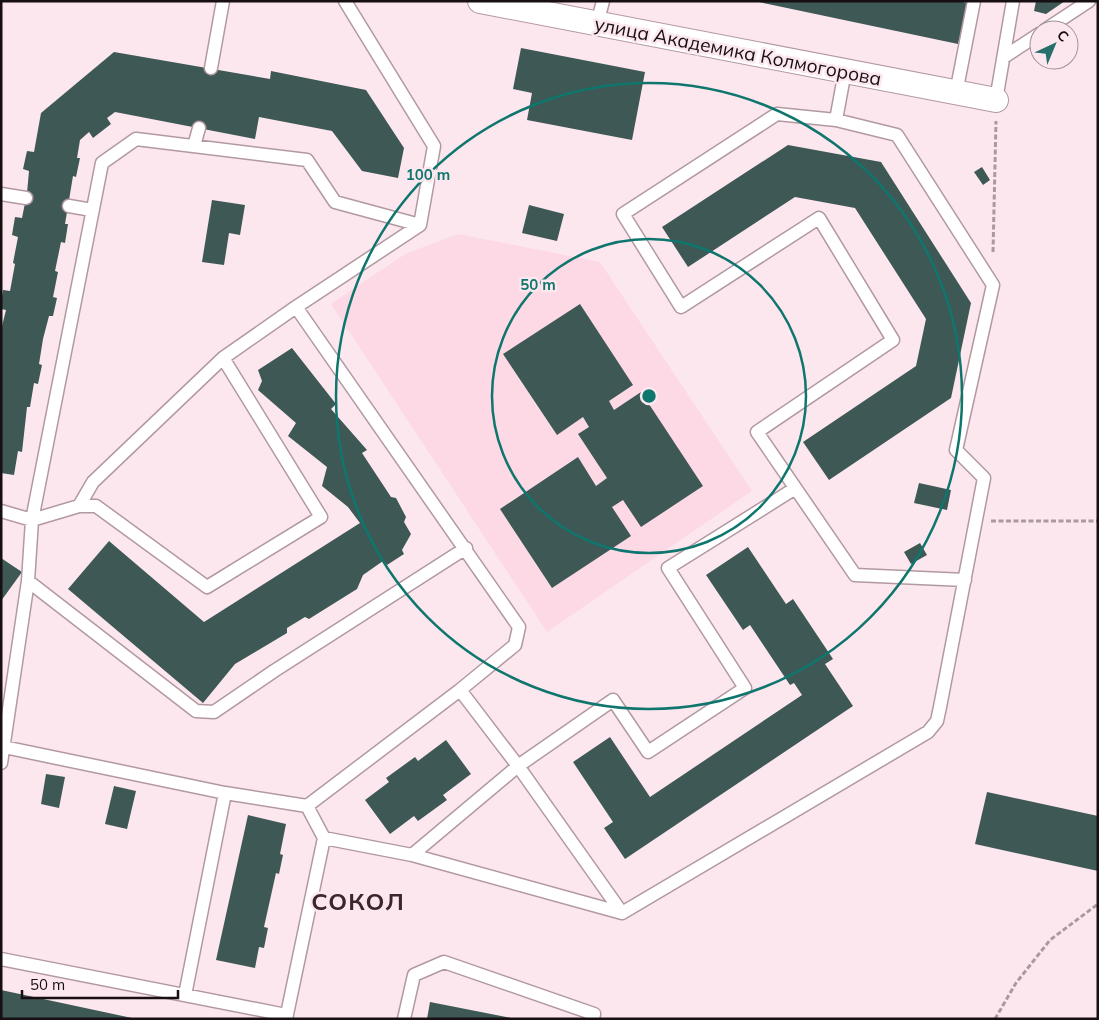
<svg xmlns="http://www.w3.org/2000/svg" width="1099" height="1020" font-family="Mulish,sans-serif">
	<rect width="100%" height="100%" fill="#fde7ee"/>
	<path fill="#fcd9e5" d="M 458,234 L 600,262 L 752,491 L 547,632 L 331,304 L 405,254 Z"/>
	<path fill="#3e5856" d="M 754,1 L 958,1 L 968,3 L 958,44 Z
		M 1036,1 L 1065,1 L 1046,14 L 1034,11 Z
		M 521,48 L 645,72 L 632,140 L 527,120 L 532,93 L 513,89 Z
		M 114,52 L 270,79 L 271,71 L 366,90 L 404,148 L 398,178 L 362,171 L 332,131 L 259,117 L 255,139 L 115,112 L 107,118 L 111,124 L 93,138 L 89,132 L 80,140 L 77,158 L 80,158 L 76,177 L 73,176 L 65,224 L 68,224 L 65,243 L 61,242 L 55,271 L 58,272 L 53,297 L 57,298 L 53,316 L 49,316 L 43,339 L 39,364 L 42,365 L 38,384 L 34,383 L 30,407 L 27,407 L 22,452 L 18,451 L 14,475 L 1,473 L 1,330 L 6,310 L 1,309 L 1,301 L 3,290 L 10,291 L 15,264 L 13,263 L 18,237 L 12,235 L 15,217 L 22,218 L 27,193 L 29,171 L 23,169 L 27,151 L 34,152 L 41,113 Z
		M 788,145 L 881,162 L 971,303 L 951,398 L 829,480 L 803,442 L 916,366 L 926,319 L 855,208 L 795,197 L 688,267 L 662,227 Z
		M 982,167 L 990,180 L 983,185 L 974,172 Z
		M 212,200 L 245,205 L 240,235 L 229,233 L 224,265 L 202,262 Z
		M 529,205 L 564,214 L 557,241 L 522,233 Z
		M 580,304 L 633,385 L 609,401 L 614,410 L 641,392 L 703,486 L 641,527 L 623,500 L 612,507 L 631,536 L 552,588 L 500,509 L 578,457 L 596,486 L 607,478 L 578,434 L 589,427 L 583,417 L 557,435 L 503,354 Z
		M 292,348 L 336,404 L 331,409 L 367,450 L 362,453 L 391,497 L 396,498 L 406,517 L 404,522 L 411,534 L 402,550 L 404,554 L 387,565 L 383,561 L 363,575 L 357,589 L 309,619 L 305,617 L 287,628 L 287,633 L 235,664 L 203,703 L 68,589 L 109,541 L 204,622 L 360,523 L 348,507 L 322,486 L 327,467 L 288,436 L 296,423 L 258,390 L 262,381 L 258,370 Z
		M 919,483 L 951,490 L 947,510 L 914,503 Z
		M 920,543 L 927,555 L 911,564 L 904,552 Z
		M 748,547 L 786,604 L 793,599 L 833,659 L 825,664 L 853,706 L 625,859 L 604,828 L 613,822 L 573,762 L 610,737 L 650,797 L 802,695 L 794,683 L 790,685 L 750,625 L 743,630 L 706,575 Z
		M 1,558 L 22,572 L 1,601 Z
		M 446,740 L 471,774 L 443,795 L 447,800 L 418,821 L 414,816 L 390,834 L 365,800 L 389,782 L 386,778 L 415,757 L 418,761 Z
		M 46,774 L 65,777 L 59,808 L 41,804 Z
		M 114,786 L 136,791 L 127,829 L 105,824 Z
		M 987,792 L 1098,816 L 1098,871 L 975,844 Z
		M 248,815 L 286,824 L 280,854 L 283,855 L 279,874 L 276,873 L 264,927 L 268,928 L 264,948 L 259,947 L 255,968 L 216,960 Z
		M 1,990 L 132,1018 L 132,1019 L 1,1019 Z
		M 430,1002 L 511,1018 L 511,1019 L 427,1019 Z"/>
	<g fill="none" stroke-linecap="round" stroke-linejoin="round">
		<g stroke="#b299a1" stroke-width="15">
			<path id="lane" d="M 597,24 L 603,1
				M 1045,30 L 1089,1
				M 1004,57 L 1039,34
				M 211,68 L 223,1
				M 956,93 L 974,1
				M 996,100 L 1013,1
				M 836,120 L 845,71
				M 194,146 L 199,128
				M 1,194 L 26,198
				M 69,206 L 92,210
				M 296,307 L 420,225
				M 79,506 L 96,506 L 207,587 L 321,517 L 223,358
				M 1,511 L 32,520 L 79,506 L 93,482 L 223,358 L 296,307 L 519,627 L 515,645 L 460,690 L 307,806 L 225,793 L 4,747
				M 28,581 L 196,711 L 214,712 L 274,671 L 466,548
				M 460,690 L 518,766 L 622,913
				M 1,763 L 28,581 L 32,520 L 102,163 L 136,139 L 307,160 L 335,202 L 420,225 L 434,146 L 345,1
				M 307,806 L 324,838
				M 412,855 L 518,766 L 613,700 L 648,752 L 745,688 L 668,568 L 794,489
				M 1,959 L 286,1015
				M 185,995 L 225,793
				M 286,1019 L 324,838 L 412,855 L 622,913 L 928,732 L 937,721 L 940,707 L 984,478 L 956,450 L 993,285 L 897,135 L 836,120 L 777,114 L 623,214 L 681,307 L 819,218 L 893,340 L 757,432 L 855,575 L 965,580
				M 404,1019 L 414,975 L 444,962 L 594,1014 L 593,1019"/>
		</g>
		<g stroke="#b299a1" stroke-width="26">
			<path id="street" d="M 480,1 L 996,100"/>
		</g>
		<path stroke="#aa999f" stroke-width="3" stroke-dasharray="5 2.5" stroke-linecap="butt" d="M 993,252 L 996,121
			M 991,521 L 1098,521
			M 995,1019 L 1016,983 L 1050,940 L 1098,904"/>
		<use href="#lane" stroke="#fff" stroke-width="12"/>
		<use href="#street" stroke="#fff" stroke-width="24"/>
	</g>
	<g fill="none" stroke="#0f766e" stroke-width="2.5">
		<circle cx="649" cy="396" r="157"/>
		<circle cx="649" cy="396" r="313"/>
	</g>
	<g text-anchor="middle" stroke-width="5" stroke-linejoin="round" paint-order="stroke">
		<g font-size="19" fill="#170f12" stroke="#fde7ee">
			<text transform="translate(738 51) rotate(11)" y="7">улица Академика Колмогорова</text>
		</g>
		<g font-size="24" font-weight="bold" letter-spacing="1" fill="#3a272e" stroke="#fde7ee">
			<text x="358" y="910">СОКОЛ</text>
		</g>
	</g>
	<circle cx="649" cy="396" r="8" fill="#0f766e" stroke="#fde7ee" stroke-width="2.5"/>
	<g font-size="15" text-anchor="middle" font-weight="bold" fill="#0f766e" stroke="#fde7ee" stroke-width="5" stroke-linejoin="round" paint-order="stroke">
		<text x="428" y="180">100 m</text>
		<text x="538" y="290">50 m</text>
	</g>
	<rect width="1099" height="1020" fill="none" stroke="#170f12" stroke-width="5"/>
	<g transform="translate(1054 45) rotate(44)"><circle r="24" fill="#fde7ee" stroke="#a19196"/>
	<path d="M0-4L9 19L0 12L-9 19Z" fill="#266f6a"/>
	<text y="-8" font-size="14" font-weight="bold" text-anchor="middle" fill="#170f12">С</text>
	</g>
	<path d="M22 990v8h156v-8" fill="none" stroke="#170f12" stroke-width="2.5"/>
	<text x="30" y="990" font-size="15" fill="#170f12" stroke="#fde7ee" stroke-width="4" paint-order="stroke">50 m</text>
</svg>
